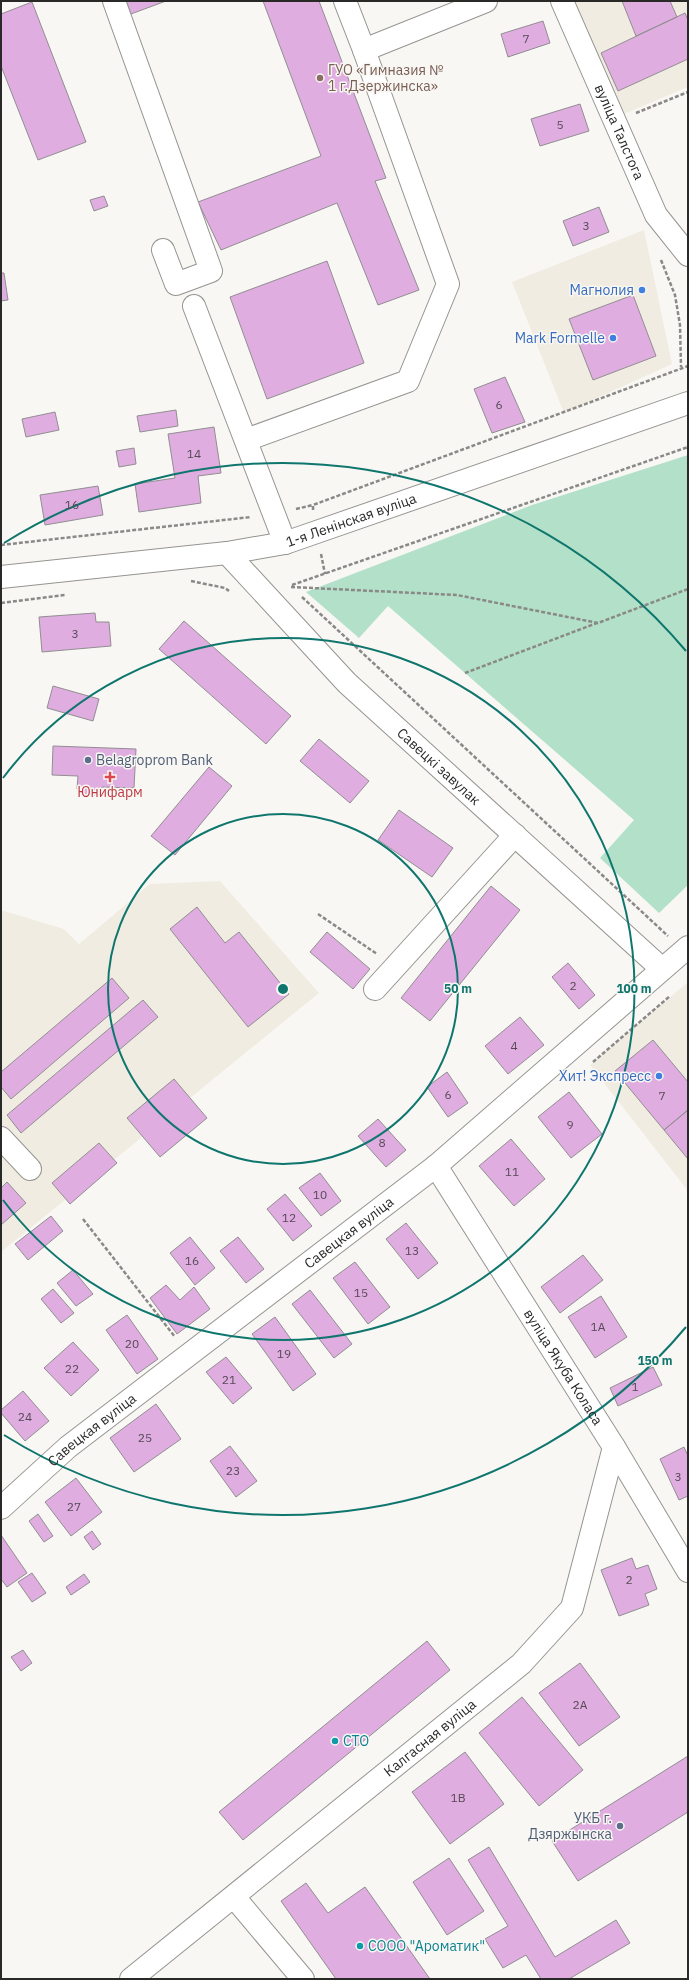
<svg xmlns="http://www.w3.org/2000/svg" width="689" height="1980" font-family="'IBM Plex Sans',sans-serif">
	<rect width="100%" height="100%" fill="#f9f7f4"/>
	<path fill="#f1ece2" d="M 553,1 L 688,1 L 688,87 L 605,122 Z
		M 644,230 L 672,364 L 564,413 L 512,282 Z
		M 220,881 L 319,993 L 1,1252 L 1,910 L 64,929 L 79,944 L 150,884 Z
		M 688,982 L 688,1191 L 590,1065 Z"/>
	<path fill="#b2e0c8" d="M 688,455 L 688,885 L 659,913 L 600,858 L 634,820 L 388,606 L 359,638 L 306,592 L 532,505 Z"/>
	<path fill="#dfaddf" stroke="#918e91" d="M 126,1 L 166,1 L 131,14 Z
		M 263,1 L 319,1 L 386,178 L 375,181 L 419,290 L 378,305 L 337,203 L 221,250 L 198,202 L 321,156 Z
		M 622,1 L 670,1 L 677,17 L 636,36 Z
		M 32,2 L 86,142 L 38,160 L 1,66 L 1,14 Z
		M 685,13 L 688,20 L 688,59 L 618,91 L 601,53 Z
		M 543,21 L 550,43 L 508,57 L 501,34 Z
		M 580,104 L 589,131 L 540,146 L 531,119 Z
		M 104,196 L 108,206 L 94,211 L 90,200 Z
		M 599,207 L 609,232 L 573,246 L 563,221 Z
		M 327,261 L 364,363 L 267,399 L 230,297 Z
		M 1,273 L 4,273 L 8,300 L 1,301 Z
		M 633,295 L 656,356 L 593,380 L 569,319 Z
		M 505,377 L 525,422 L 492,433 L 474,389 Z
		M 176,410 L 178,426 L 140,432 L 137,416 Z
		M 55,412 L 59,430 L 26,437 L 22,419 Z
		M 214,427 L 221,473 L 198,476 L 201,503 L 139,512 L 135,484 L 175,478 L 168,434 Z
		M 134,448 L 136,464 L 119,467 L 116,451 Z
		M 98,486 L 103,515 L 45,525 L 40,495 Z
		M 95,613 L 96,622 L 109,622 L 111,646 L 42,652 L 39,617 Z
		M 184,621 L 291,716 L 266,744 L 159,649 Z
		M 53,686 L 99,699 L 93,721 L 47,708 Z
		M 319,739 L 369,781 L 350,803 L 300,761 Z
		M 53,746 L 136,749 L 134,788 L 102,787 L 97,794 L 92,796 L 85,795 L 77,789 L 78,776 L 52,775 Z
		M 209,767 L 232,786 L 175,855 L 151,836 Z
		M 399,810 L 453,848 L 432,877 L 378,840 Z
		M 491,886 L 520,910 L 430,1021 L 401,998 Z
		M 197,907 L 225,943 L 239,932 L 289,994 L 248,1027 L 170,929 Z
		M 327,932 L 370,969 L 353,989 L 310,952 Z
		M 568,963 L 595,995 L 579,1009 L 552,977 Z
		M 112,978 L 129,998 L 11,1099 L 1,1087 L 1,1072 Z
		M 143,1000 L 158,1017 L 21,1133 L 7,1115 Z
		M 520,1017 L 544,1045 L 508,1074 L 485,1046 Z
		M 653,1040 L 688,1082 L 688,1110 L 664,1130 L 615,1071 Z
		M 447,1072 L 468,1103 L 448,1117 L 427,1087 Z
		M 174,1079 L 207,1118 L 160,1157 L 127,1118 Z
		M 569,1092 L 602,1134 L 571,1158 L 538,1117 Z
		M 688,1110 L 688,1159 L 664,1130 Z
		M 378,1119 L 406,1150 L 386,1167 L 358,1136 Z
		M 511,1139 L 545,1179 L 514,1206 L 479,1166 Z
		M 99,1143 L 117,1163 L 70,1204 L 52,1183 Z
		M 320,1173 L 341,1201 L 321,1216 L 299,1188 Z
		M 7,1182 L 26,1203 L 1,1225 L 1,1188 Z
		M 285,1194 L 312,1226 L 293,1241 L 267,1209 Z
		M 51,1216 L 63,1231 L 28,1260 L 15,1244 Z
		M 406,1223 L 438,1263 L 418,1279 L 386,1239 Z
		M 190,1237 L 215,1268 L 195,1285 L 170,1253 Z
		M 238,1237 L 264,1269 L 246,1283 L 220,1251 Z
		M 583,1255 L 603,1280 L 560,1313 L 541,1287 Z
		M 355,1262 L 390,1307 L 368,1324 L 333,1278 Z
		M 73,1270 L 93,1294 L 76,1306 L 57,1283 Z
		M 166,1285 L 180,1300 L 194,1287 L 210,1309 L 177,1334 L 150,1298 Z
		M 53,1289 L 74,1313 L 61,1323 L 41,1299 Z
		M 310,1290 L 352,1344 L 334,1358 L 292,1304 Z
		M 601,1296 L 627,1337 L 595,1358 L 568,1317 Z
		M 127,1315 L 158,1359 L 137,1374 L 106,1330 Z
		M 275,1317 L 316,1374 L 293,1391 L 252,1334 Z
		M 73,1342 L 99,1370 L 71,1396 L 44,1368 Z
		M 226,1357 L 252,1388 L 233,1404 L 206,1372 Z
		M 653,1367 L 662,1385 L 618,1406 L 610,1388 Z
		M 23,1391 L 49,1421 L 25,1441 L 1,1413 L 1,1410 Z
		M 156,1404 L 181,1439 L 134,1472 L 110,1438 Z
		M 230,1446 L 257,1481 L 236,1497 L 210,1461 Z
		M 684,1447 L 688,1456 L 688,1496 L 679,1500 L 660,1459 Z
		M 76,1478 L 102,1512 L 71,1536 L 45,1502 Z
		M 38,1514 L 53,1536 L 44,1542 L 29,1521 Z
		M 92,1531 L 101,1544 L 93,1550 L 84,1537 Z
		M 1,1535 L 27,1573 L 7,1587 L 1,1579 Z
		M 632,1558 L 636,1569 L 648,1565 L 657,1589 L 645,1594 L 649,1605 L 619,1616 L 601,1570 Z
		M 32,1573 L 46,1593 L 32,1602 L 18,1582 Z
		M 84,1574 L 90,1582 L 71,1595 L 66,1587 Z
		M 427,1641 L 450,1670 L 243,1840 L 219,1812 Z
		M 23,1650 L 32,1663 L 21,1671 L 11,1657 Z
		M 580,1663 L 620,1717 L 579,1746 L 539,1693 Z
		M 522,1697 L 583,1770 L 539,1806 L 479,1733 Z
		M 465,1752 L 504,1804 L 450,1844 L 412,1792 Z
		M 688,1756 L 688,1812 L 578,1881 L 552,1841 Z
		M 489,1847 L 555,1957 L 616,1920 L 630,1943 L 569,1979 L 541,1979 L 526,1955 L 503,1968 L 485,1939 L 508,1926 L 468,1860 Z
		M 449,1858 L 484,1911 L 447,1935 L 413,1882 Z
		M 306,1883 L 328,1913 L 365,1887 L 430,1979 L 336,1979 L 281,1901 Z"/>
	<g fill="none" stroke-linecap="round" stroke-linejoin="round">
		<g stroke="#959491" stroke-width="24">
			<g id="minor">
				<path d="M 114,1 L 211,271 L 176,284 L 163,250"/>
				<path d="M 345,1 L 364,50"/>
				<path id="s1" d="M 562,1 L 656,215 L 688,255"/>
				<path d="M 194,306 L 285,543"/>
				<path d="M 246,440 L 408,381 L 448,284 L 364,50 L 486,1"/>
				<path id="s2" d="M 227,553 L 347,683 L 662,969"/>
				<path d="M 375,989 L 515,835"/>
				<path d="M 1,1138 L 30,1169"/>
				<path id="s3" d="M 436,1166 L 614,1447 L 688,1571"/>
				<path id="s4" d="M 1,1508 L 68,1447 L 436,1166 L 688,947"/>
				<path d="M 234,1897 L 303,1979"/>
				<path id="s5" d="M 131,1979 L 521,1664 L 572,1608 L 614,1447"/>
			</g>
		</g>
		<g stroke="#959491" stroke-width="24">
			<g id="major">
				<path id="s6" d="M 1,577 L 227,553 L 285,543 L 688,403"/>
			</g>
		</g>
		<path stroke="#8a8987" stroke-width="2.5" stroke-dasharray="4 2" stroke-linecap="butt" d="M 636,113 L 688,92
			M 661,260 L 675,295 L 680,325 L 681,367
			M 296,509 L 313,505
			M 313,510 L 313,505 L 688,366
			M 1,545 L 251,517
			M 321,554 L 325,574
			M 191,581 L 225,588 L 229,591
			M 292,585 L 688,447
			M 291,587 L 457,595 L 598,623 L 688,589
			M 302,597 L 668,936
			M 1,603 L 65,595
			M 465,673 L 597,623
			M 318,914 L 377,954
			M 593,1062 L 670,996
			M 83,1219 L 175,1337"/>
		<use href="#minor" stroke="#fff" stroke-width="22"/>
		<use href="#major" stroke="#fff" stroke-width="22"/>
	</g>
	<g fill="none" stroke="#0f766e" stroke-width="2">
		<circle cx="283" cy="989" r="175"/>
		<path d="M3 778A351 351 0 1 1 3 1200"/>
		<path d="M686 1327A526 526 0 0 1 4 1435M4 543A526 526 0 0 1 686 651"/>
	</g>
	<circle fill="#8d6e63" stroke="#f9f7f4" stroke-width="1.5" cx="320" cy="78" r="4"/>
	<g fill="#3f7fe0" stroke="#f9f7f4" stroke-width="1.5">
		<circle cx="642" cy="290" r="4"/>
		<circle cx="613" cy="338" r="4"/>
		<circle cx="659" cy="1076" r="4"/>
	</g>
	<g fill="#5c6f8a" stroke="#f9f7f4" stroke-width="1.5">
		<circle cx="88" cy="760" r="4"/>
		<circle cx="620" cy="1826" r="4"/>
	</g>
	<path fill="#e0444e" stroke="#f9f7f4" stroke-width="1.5" d="M108 771h4v4h4v4h-4v4h-4v-4h-4v-4h4z"/>
	<g fill="#0f9aa8" stroke="#f9f7f4" stroke-width="1.5">
		<circle cx="335" cy="1741" r="4"/>
		<circle cx="360" cy="1946" r="4"/>
	</g>
	<g text-anchor="middle" stroke-width="3" stroke-linejoin="round" paint-order="stroke">
		<g font-size="12" fill="#564a56">
			<text x="526" y="43">7</text>
			<text x="560" y="129">5</text>
			<text x="586" y="230">3</text>
			<text x="499" y="409">6</text>
			<text x="194" y="458">14</text>
			<text x="72" y="509">16</text>
			<text x="75" y="638">3</text>
			<text x="573" y="990">2</text>
			<text x="514" y="1050">4</text>
			<text x="448" y="1099">6</text>
			<text x="662" y="1100">7</text>
			<text x="570" y="1129">9</text>
			<text x="382" y="1147">8</text>
			<text x="512" y="1176">11</text>
			<text x="320" y="1199">10</text>
			<text x="289" y="1222">12</text>
			<text x="412" y="1255">13</text>
			<text x="192" y="1265">16</text>
			<text x="361" y="1297">15</text>
			<text x="598" y="1331">1А</text>
			<text x="132" y="1348">20</text>
			<text x="284" y="1358">19</text>
			<text x="72" y="1373">22</text>
			<text x="229" y="1384">21</text>
			<text x="635" y="1391">1</text>
			<text x="25" y="1421">24</text>
			<text x="145" y="1442">25</text>
			<text x="233" y="1475">23</text>
			<text x="678" y="1481">3</text>
			<text x="74" y="1511">27</text>
			<text x="629" y="1584">2</text>
			<text x="580" y="1709">2А</text>
			<text x="458" y="1802">1В</text>
		</g>
		<g font-size="14" fill="#785e54" stroke="#f9f7f4" text-anchor="start">
			<text x="328" y="75">ГУО «Гимназия №<tspan x="328" dy="16">1 г.Дзержинска»</tspan></text>
		</g>
		<g font-size="14" fill="#292928" stroke="#f9f7f4">
			<text dy="5" stroke="none"><textPath href="#s1" startOffset="143">вуліца Талстога</textPath></text>
			<text dy="5" stroke="none"><textPath href="#s6" startOffset="356">1-я Ленінская вуліца</textPath></text>
			<text dy="5" stroke="none"><textPath href="#s2" startOffset="301">Савецкі завулак</textPath></text>
			<text dy="5" stroke="none"><textPath href="#s4" startOffset="444">Савецкая вуліца</textPath></text>
			<text dy="5" stroke="none"><textPath href="#s3" startOffset="238">вуліца Якуба Коласа</textPath></text>
			<text dy="5" stroke="none"><textPath href="#s4" startOffset="120">Савецкая вуліца</textPath></text>
			<text dy="5" stroke="none"><textPath href="#s5" startOffset="384">Калгасная вуліца</textPath></text>
		</g>
		<g font-size="14" fill="#366cbe" stroke="#f9f7f4" text-anchor="end">
			<text x="634" y="295">Магнолия</text>
			<text x="605" y="343">Mark Formelle</text>
			<text x="651" y="1081">Хит! Экспресс</text>
		</g>
		<g font-size="14" fill="#4e5e75" stroke="#f9f7f4" text-anchor="start">
			<text x="96" y="765">Belagroprom Bank</text>
			<text x="612" y="1823" text-anchor="end">УКБ г.<tspan x="612" dy="16">Дзяржынска</tspan></text>
		</g>
		<g font-size="14" fill="#be3a42" stroke="#f9f7f4">
			<text x="110" y="797">Юнифарм</text>
		</g>
		<g font-size="14" fill="#0d838f" stroke="#f9f7f4" text-anchor="start">
			<text x="343" y="1746">СТО</text>
			<text x="368" y="1951">СООО "Ароматик"</text>
		</g>
	</g>
	<circle cx="283" cy="989" r="6" fill="#0f766e" stroke="#f9f7f4" stroke-width="2"/>
	<g font-size="12" text-anchor="middle" font-weight="bold" fill="#0f766e" stroke="#f9f7f4" stroke-width="3" stroke-linejoin="round" paint-order="stroke">
		<text x="458" y="993">50 m</text>
		<text x="634" y="993">100 m</text>
		<text x="655" y="1365">150 m</text>
	</g>
	<rect width="689" height="1980" fill="none" stroke="#292928" stroke-width="4"/>
</svg>
